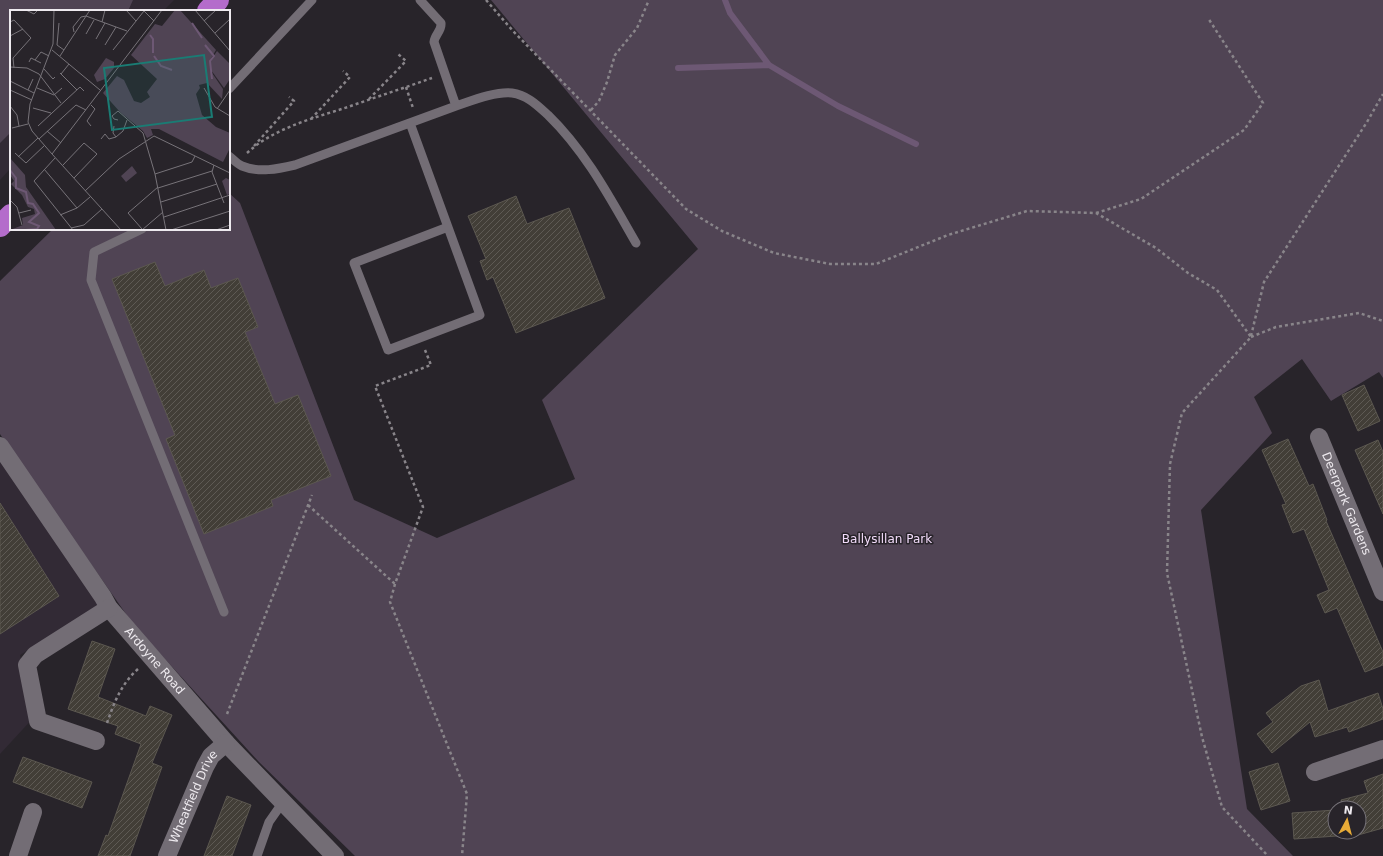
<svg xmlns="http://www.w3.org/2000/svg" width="1383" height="856" font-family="'DejaVu Sans',sans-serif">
	<defs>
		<pattern id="building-hatch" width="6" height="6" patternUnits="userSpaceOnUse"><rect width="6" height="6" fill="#423e37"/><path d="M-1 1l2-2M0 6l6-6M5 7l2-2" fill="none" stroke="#5e5a54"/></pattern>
	</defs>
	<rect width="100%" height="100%" fill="#28242a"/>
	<path fill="#322a35" d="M 0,0 L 174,0 L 163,11 L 11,11 L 11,168 L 0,180 Z
		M 0,460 L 100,606 L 20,655 L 35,716 L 0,754 Z"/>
	<path fill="#504454" d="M 0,0 L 133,0 L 128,11 L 11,11 L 11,132 L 0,143 Z
		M 491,0 L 1383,0 L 1383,378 L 1379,372 L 1331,401 L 1302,359 L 1254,397 L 1272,433 L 1201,510 L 1247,809 L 1293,856 L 355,856 L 259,762 L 133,624 L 2,437 L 0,434 L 0,281 L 53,229 L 229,229 L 229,193 L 240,203 L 354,500 L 437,538 L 575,479 L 542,400 L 698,249 Z"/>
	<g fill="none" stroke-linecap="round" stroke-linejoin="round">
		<path stroke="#6d5874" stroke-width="6" d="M 725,0 L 730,13 L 769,65 L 838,106 L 916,144
			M 678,68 L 769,65"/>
	</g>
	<path fill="url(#building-hatch)" stroke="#5c5850" d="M 516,196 L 527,224 L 569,208 L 605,298 L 516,333 L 493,277 L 487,280 L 480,261 L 486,259 L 468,216 Z
		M 155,262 L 165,286 L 204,270 L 211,288 L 238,278 L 258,327 L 245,332 L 275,404 L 298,395 L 331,476 L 271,500 L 273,506 L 204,534 L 166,439 L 175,435 L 112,279 Z
		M 1364,385 L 1380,421 L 1358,431 L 1342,395 Z
		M 1288,439 L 1309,486 L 1313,484 L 1327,520 L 1326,521 L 1383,652 L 1383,665 L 1365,672 L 1337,608 L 1325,613 L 1317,595 L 1329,590 L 1304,529 L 1293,533 L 1282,505 L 1286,504 L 1262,450 Z
		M 1378,440 L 1383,452 L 1383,514 L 1355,450 Z
		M 0,503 L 59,596 L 0,634 Z
		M 92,641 L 115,649 L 98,697 L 146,716 L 150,706 L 172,715 L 152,763 L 162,767 L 130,856 L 98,856 L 106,835 L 108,836 L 141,744 L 115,734 L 118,726 L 68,709 Z
		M 1319,680 L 1328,711 L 1378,693 L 1383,709 L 1383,719 L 1349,732 L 1347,727 L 1315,737 L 1310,722 L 1272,753 L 1257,734 L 1273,722 L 1266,713 L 1301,686 Z
		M 23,757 L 92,782 L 82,808 L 13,782 Z
		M 1278,763 L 1290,801 L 1261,810 L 1249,772 Z
		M 1383,774 L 1383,828 L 1351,837 L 1351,835 L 1294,839 L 1292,813 L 1335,810 L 1335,832 L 1359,832 L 1359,808 L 1343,808 L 1341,800 L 1368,793 L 1364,781 Z
		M 227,796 L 251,805 L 245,821 L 232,856 L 204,856 Z"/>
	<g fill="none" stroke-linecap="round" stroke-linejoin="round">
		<path stroke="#89858a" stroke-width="2.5" stroke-dasharray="3 3" stroke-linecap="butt" d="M 486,0 L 513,31 L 686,209 L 722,231 L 774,253 L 830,264 L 876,264 L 948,235 L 1027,211 L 1096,213 L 1156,248 L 1188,273 L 1217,290 L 1251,337 L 1182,413 L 1170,464 L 1167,573 L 1202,737 L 1222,807 L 1268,856
			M 406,87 L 413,108
			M 369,99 L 406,61 L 398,54
			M 591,110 L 599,101 L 607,82 L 615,55 L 637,28 L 649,0
			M 311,119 L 350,77 L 343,71
			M 254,146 L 294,101 L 289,97
			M 247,153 C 274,128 314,118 348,107 C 376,97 404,88 432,78
			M 1096,213 L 1141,199 L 1244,130 L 1263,103 L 1208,18
			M 1251,336 L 1264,282 L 1367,122 L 1383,94
			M 1251,337 L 1276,327 L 1359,313 L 1383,321
			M 425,350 L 431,365 L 375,386 L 423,507 L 395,584 L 390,602 L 467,794 L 462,856
			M 308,505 L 395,584
			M 227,714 L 312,495
			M 107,723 C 114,703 121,684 138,669"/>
		<path stroke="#736d75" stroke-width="9" d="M 420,0 L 441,23 C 442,31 435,34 434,42 L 456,106
			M 229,89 L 312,0
			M 410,123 L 480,315 L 388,350 L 354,263 L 448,227
			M 229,156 C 233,159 237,164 242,166 C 259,173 278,169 295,165 L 456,106 C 471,101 496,91 512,93 C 527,95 537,105 548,115 C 586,152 610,198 636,243
			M 142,229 L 94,252 L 91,280 L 224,612
			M 257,856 L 269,822 L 283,802"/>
		<g stroke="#736d75" stroke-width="18">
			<path id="s1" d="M 1319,437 L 1383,592"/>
			<path id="s2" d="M 0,446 L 103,597 L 109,608 L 226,743 L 335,856"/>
			<path d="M 96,741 L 38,721 L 27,665 L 35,655 L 109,608"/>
			<path d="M 1315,772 L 1383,749"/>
			<path d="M 18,856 L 33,812"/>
			<path id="s3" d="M 167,856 L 205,767 L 211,756 L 226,743"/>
		</g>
		<path stroke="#b46ccb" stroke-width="22" d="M 208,11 L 218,0
			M 0,226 L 11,215"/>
	</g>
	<g text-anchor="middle" stroke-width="3" stroke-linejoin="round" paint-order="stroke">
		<g font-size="12" fill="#eeeaef" stroke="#28242a">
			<text dy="4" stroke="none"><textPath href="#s1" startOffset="72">Deerpark Gardens</textPath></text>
			<text dy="4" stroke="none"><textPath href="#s2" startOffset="265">Ardoyne Road</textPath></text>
			<text dy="4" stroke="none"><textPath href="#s3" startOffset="65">Wheatfield Drive</textPath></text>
		</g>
		<g font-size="12" fill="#f2dbfa" stroke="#28242a">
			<text x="887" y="543">Ballysillan Park</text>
		</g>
	</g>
	<g transform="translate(10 10)">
		<rect width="220" height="220" fill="#28242a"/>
		<path d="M 165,0 L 170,0 L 206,40 L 200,50 L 200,60 L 213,79 L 212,89 L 197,73 L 189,75 L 190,78 L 186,84 L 192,105 L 206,117 L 220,123 L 220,138 L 213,152 L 149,119 L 141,119 L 143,125 L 137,128 L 133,121 L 110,102 L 93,83 L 107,66 L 114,70 L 124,91 L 131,93 L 140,87 L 137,82 L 147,69 L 121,45 L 145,14 L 152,16 ZM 96,48 L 104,52 L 104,58 L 95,69 L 87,72 L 84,65 ZM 0,148 L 15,165 L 16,177 L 46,220 L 0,220 L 13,215 L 12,208 L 25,204 L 24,199 L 18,197 L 12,185 L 1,174 L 4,171 L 0,165 ZM 122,156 L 127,163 L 116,172 L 111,166 ZM 216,168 L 220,170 L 220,184 L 217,185 L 212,171 Z" fill="#504454"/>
		<path d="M 207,41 L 220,54 L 220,69 L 214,78 L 201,60 L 201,50 Z" fill="#504454"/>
		<path fill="none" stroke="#6d5874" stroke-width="2" d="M 182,13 L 192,28M 140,25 L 143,29 L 143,43M 195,35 L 204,46 L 200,51 L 202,69M 144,46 L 151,56 L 162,60M 0,160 L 6,168 L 6,178 L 16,182 L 18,193 L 23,194 L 29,203 L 19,212 L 29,216 L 27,219 L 15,220"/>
		<path fill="none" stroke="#777379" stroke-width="1" d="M 16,0 L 24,4 L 28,0M 116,0 L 126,11M 133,0 L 144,11M 185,0 L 220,41M 194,11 L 206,0M 0,12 L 4,10 L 21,28 L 3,48 L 4,58M 92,12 L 95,0M 49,13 L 47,35 L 54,40M 64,22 L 63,17 L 71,7 L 76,6 L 117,21M 205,23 L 220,9M 76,24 L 84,10M 0,26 L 13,19M 86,29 L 95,13M 95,35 L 106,17M 42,40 L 90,80M 103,40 L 134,1M 50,46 L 80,0M 25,50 L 31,42 L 39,46M 19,52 L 21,48 L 31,53M 0,57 L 17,58 L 29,64 L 51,93M 34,59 L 43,69 L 45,67M 50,63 L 67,80M 51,64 L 59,54M 0,71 L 24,83M 27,78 L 44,85 L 52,78M 194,78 L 205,97 L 220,106M 0,80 L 22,90M 18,80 L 23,69M 81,95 L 85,99 L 77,111 L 81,116M 0,96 L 7,105 L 9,116M 23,98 L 41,103M 207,99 L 220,80M 108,110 L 104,109 L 102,106 L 108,101 L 133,123 L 145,164 L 156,220M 28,116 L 70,77 L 74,81M 104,116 L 103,123 L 106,127M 2,118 L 18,114M 37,121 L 51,133M 29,129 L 66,95 L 76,100M 91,129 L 95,124 L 99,129 L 106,127 L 113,121 L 117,110M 5,143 L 16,153 L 35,135M 42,144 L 22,121 L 18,112 L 20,94 L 43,34 L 44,0M 8,147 L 28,128M 45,148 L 24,171 L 63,220M 53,155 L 74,133 L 87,144 L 64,168M 204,155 L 202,162 L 214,193M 34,159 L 67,198M 145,164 L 182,152 L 185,146M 148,178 L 202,161M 75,181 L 109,149 L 144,126 L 220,163M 0,190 L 7,197 L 12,215M 151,192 L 207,174M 9,203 L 21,200M 50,205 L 67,198 L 80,187M 154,207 L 220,185M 61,218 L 74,215 L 92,199M 132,219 L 118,203 L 148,177M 111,220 L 42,144 L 152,0M 132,220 L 153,202M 161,220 L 220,201M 206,220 L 220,215"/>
		<path fill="#1a7c74" fill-opacity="0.15" stroke="#1a7c74" stroke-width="2" d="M 194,45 L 202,107 L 102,120 L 94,58 Z"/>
		<rect width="220" height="220" fill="none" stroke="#eeeaef" stroke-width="2"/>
	</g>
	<g transform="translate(1347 820) rotate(7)"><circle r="19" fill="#28242a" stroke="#777379"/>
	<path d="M0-3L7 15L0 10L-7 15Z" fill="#e8ab37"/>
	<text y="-6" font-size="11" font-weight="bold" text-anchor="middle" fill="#eeeaef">N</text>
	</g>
</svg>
